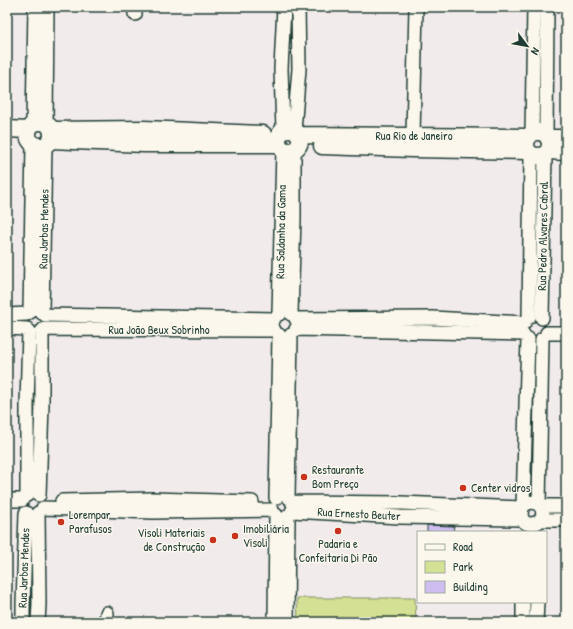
<svg xmlns="http://www.w3.org/2000/svg" width="573" height="629" font-family="'Patrick Hand',sans-serif">
	<rect width="100%" height="100%" fill="#f2ebec"/>
	<filter id="ink" filterUnits="userSpaceOnUse"><feTurbulence type="fractalNoise" baseFrequency=".025" numOctaves="2"/><feDisplacementMap in="SourceGraphic" scale="8" xChannelSelector="R" yChannelSelector="G"/><feConvolveMatrix kernelMatrix="1 2 1 2 8 2 1 2 1" color-interpolation-filters="sRGB"/></filter>
	<g filter="url(#ink)">
		<path fill="#d4e093" stroke="#7a8e64" d="M 297,598 L 415,598 L 416,622 L 298,622 Z"/>
		<path fill="#cebdee" stroke="#1f3d34" d="M 427,525 L 454,526 L 453,532 L 427,532 Z"/>
		<g fill="none" stroke-linecap="round" stroke-linejoin="round">
			<g stroke="#1f3d34" stroke-width="16">
				<path id="minor" d="M 135,14 L 135,7
					M 33,124 L 35,7
					M 46,124 L 47,7
					M 283,130 L 281,69 L 284,7
					M 294,130 L 299,69 L 298,7
					M 532,134 L 534,7
					M 413,135 L 416,7
					M 546,135 L 547,7
					M 30,312 L 33,145
					M 42,313 L 45,145
					M 279,314 L 283,150
					M 291,314 L 294,218 L 294,150
					M 7,315 L 27,314
					M 45,315 L 274,319
					M 529,317 L 531,154
					M 542,318 L 545,154
					M 296,319 L 432,318 L 524,323
					M 7,328 L 27,329
					M 44,329 L 274,330
					M 296,329 L 523,334
					M 547,333 L 566,333
					M 27,495 L 27,405 L 29,331
					M 39,495 L 42,405 L 42,331
					M 288,497 L 291,335
					M 276,498 L 279,335
					M 7,500 L 22,500
					M 62,501 L 153,499 L 252,502
					M 292,502 L 401,503 L 522,508
					M 539,505 L 542,339
					M 523,506 C 537,494 550,513 538,522 C 535,524 532,524 529,524 C 520,522 520,513 523,506 L 528,339
					M 541,506 L 566,506
					M 43,508 L 153,512 L 272,510
					M 292,511 L 400,517 L 522,519
					M 541,520 L 566,520
					M 523,602 L 523,622
					M 23,622 L 23,604 L 26,513
					M 38,622 L 39,604 L 38,513
					M 106,622 L 107,613
					M 275,622 L 276,515
					M 287,622 L 288,516
					M 536,622 L 537,602"/>
			</g>
			<g stroke="#1f3d34" stroke-width="19">
				<path id="major" d="M28 134a12 12 0 1 1 24 0a12 12 0 1 1-24 0Z
					M278 140a11 11 0 1 1 22 0a11 11 0 1 1-22 0Z
					M 7,129 L 28,130
					M 51,130 L 144,129 L 263,134
					M526 144a12 12 0 1 1 24 0a12 12 0 1 1-24 0Z
					M 299,135 L 529,137
					M 548,138 L 566,138
					M 51,140 L 144,144 L 278,144
					M 322,146 L 413,149 L 528,151
					M 548,151 L 566,152"/>
			</g>
			<use href="#minor" stroke="#fbf7ec" stroke-width="13"/>
			<use href="#major" stroke="#fbf7ec" stroke-width="16"/>
		</g>
	</g>
	<g fill="#c8321e" stroke="#fbf7ec" stroke-width="1.5">
		<circle cx="304" cy="477" r="4"/>
		<circle cx="463" cy="488" r="4"/>
		<circle cx="61" cy="522" r="4"/>
		<circle cx="338" cy="531" r="4"/>
		<circle cx="235" cy="536" r="4"/>
		<circle cx="213" cy="540" r="4"/>
	</g>
	<g text-anchor="middle" stroke-width="3" stroke-linejoin="round" paint-order="stroke">
		<g font-size="12" fill="#1f3d34" stroke="#fbf7ec">
			<text x="414" y="140">Rua Rio de Janeiro</text>
			<text transform="translate(44 229) rotate(-89)" y="4">Rua Jarbas Mendes</text>
			<text transform="translate(281 232) rotate(-89)" y="4">Rua Saldanha da Gama</text>
			<text transform="translate(543 236) rotate(-89)" y="4">Rua Pedro Alvares Cabral</text>
			<text x="159" y="334">Rua João Beux Sobrinho</text>
			<text transform="translate(359 514) rotate(3)" y="4">Rua Ernesto Beuter</text>
			<text transform="translate(24 568) rotate(-88)" y="4">Rua Jarbas Mendes</text>
		</g>
		<g font-size="12" fill="#1f3d34" stroke="#fbf7ec" text-anchor="start">
			<text x="312" y="474">Restaurante<tspan x="312" dy="14">Bom Preço</tspan></text>
			<text x="471" y="492">Center vidros</text>
			<text x="69" y="519">Lorempar<tspan x="69" dy="14">Parafusos</tspan></text>
			<text x="243" y="533">Imobiliária<tspan x="243" dy="14">Visoli</tspan></text>
			<text x="205" y="537" text-anchor="end">Visoli Materiais<tspan x="205" dy="14">de Construção</tspan></text>
			<text x="338" y="548" text-anchor="middle">Padaria e<tspan x="338" dy="14">Confeitaria Di Pão</tspan></text>
		</g>
	</g>
	<rect width="573" height="629" fill="none" stroke="#fbf7ec" stroke-width="24"/>
	<rect x="12" y="12" width="549" height="605" fill="none" stroke="#1f3d34" stroke-width="1.5" filter="url(#ink)"/>
	<rect x="417" y="531" width="130" height="72" fill="#fbf7ec" stroke="#a3ada2"/>
	<rect x="425" y="544" width="20" height="6" fill="#fbf7ec" stroke="#a3ada2"/>
	<text x="453" y="551" font-size="12" fill="#1f3d34">Road</text>
	<rect x="425" y="561" width="20" height="12" fill="#d4e093" stroke="#a3ada2"/>
	<text x="453" y="571" font-size="12" fill="#1f3d34">Park</text>
	<rect x="425" y="581" width="20" height="12" fill="#cebdee" stroke="#a3ada2"/>
	<text x="453" y="591" font-size="12" fill="#1f3d34">Building</text>
	<g transform="translate(527 46) rotate(122)" stroke="#fbf7ec" stroke-width="3" paint-order="stroke">
	<path d="M0-3L7 15L0 10L-7 15Z" fill="#1f3d34"/>
	<text y="-6" font-size="11" font-weight="bold" text-anchor="middle" fill="#1f3d34">N</text>
	</g>
</svg>
